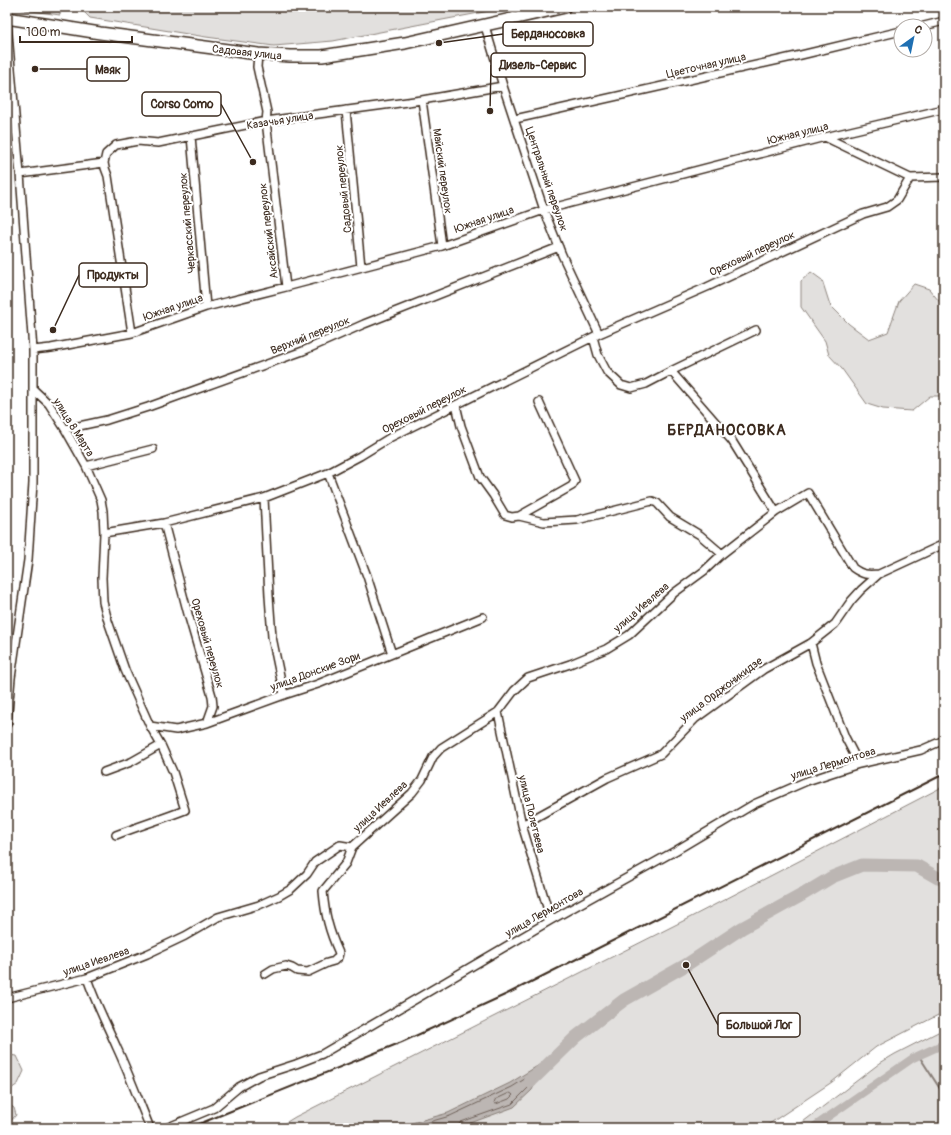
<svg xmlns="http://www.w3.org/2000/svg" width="951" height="1135" font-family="Pangolin,sans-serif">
	<rect width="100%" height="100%" fill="#fff"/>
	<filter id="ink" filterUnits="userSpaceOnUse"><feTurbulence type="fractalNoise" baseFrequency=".025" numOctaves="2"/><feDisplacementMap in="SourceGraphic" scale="8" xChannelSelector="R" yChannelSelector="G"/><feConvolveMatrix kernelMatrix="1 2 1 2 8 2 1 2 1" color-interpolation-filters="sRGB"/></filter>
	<g filter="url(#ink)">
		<path fill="#e2e0de" stroke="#8e857e" d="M 17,7 L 61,7 L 60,15 L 25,10 Z
			M 79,7 L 510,7 L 333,41 L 274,46 L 206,37 L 90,18 Z
			M 811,272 L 822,280 L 830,305 L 849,324 L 869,339 L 888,332 L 899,301 L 914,284 L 929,289 L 944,307 L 944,396 L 930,396 L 912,411 L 883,409 L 867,404 L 842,369 L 829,355 L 825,341 L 801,307 L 801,281 Z
			M 944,786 L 944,1012 L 876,1047 L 832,1082 L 763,1128 L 277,1128 L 295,1117 L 689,918 Z
			M 944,1029 L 944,1128 L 795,1128 L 880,1063 L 895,1054 Z
			M 7,1055 L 17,1056 L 24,1071 L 18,1084 L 8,1091 L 7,1094 Z
			M 7,1103 L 14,1108 L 16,1115 L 8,1124 L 7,1124 Z"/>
		<path fill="#bcb6b3" stroke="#887e77" d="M 547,1060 L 532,1090 L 514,1107 L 457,1128 L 394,1128 L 448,1113 L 510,1083 Z"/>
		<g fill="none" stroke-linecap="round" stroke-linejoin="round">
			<path stroke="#6f625a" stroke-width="1" d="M 510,1093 L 512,1094 L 513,1095 L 509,1099 L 496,1104 L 494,1103 L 495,1100 Z
				M 408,1128 L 450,1116 L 512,1087 L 531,1075 L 533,1076 L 534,1078 L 528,1088 L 512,1104 L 461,1122 L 458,1125 L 458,1128"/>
			<path stroke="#887e77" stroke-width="2" d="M 919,1056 L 944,1095
				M 822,1121 L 827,1128"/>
			<path stroke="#bcb6b3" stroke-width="8" d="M 812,1128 L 913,1058 L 944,1044"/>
			<path stroke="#bcb6b3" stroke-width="13" d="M 530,1082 L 576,1037 L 624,1000 L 686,965 L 742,928 L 802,895 L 832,877 L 862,865 L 917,866 L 938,878 L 944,879"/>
			<g stroke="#3b2a1e" stroke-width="10">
				<path id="street" d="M 7,22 L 20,174 L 33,350 L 33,483 L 28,560 L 11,678 L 7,724
					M 485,26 L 503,86 L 544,210 L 562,255 L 599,334
					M 924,26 L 944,21
					M 258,54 L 257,67 L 267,112 L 266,121 L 286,287
					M 422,100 L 442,246
					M 346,110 L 361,267
					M 515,119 L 801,55 L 901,31
					M 191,136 L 206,307
					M 825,137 L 910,178 L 944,177
					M 104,163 L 105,168 L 108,176 L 132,333
					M 20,174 L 104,163 L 106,154 L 116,145 L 138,141 L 158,143 L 266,121 L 422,100 L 503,86
					M 593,337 L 598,355 L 607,372 L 621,385 L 631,388 L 646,384 L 671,371 L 756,330
					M 33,350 L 51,348 L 132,333 L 206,307 L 286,287 L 442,246 L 544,210 L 825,137 L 944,109
					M 671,371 L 732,441 L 776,512
					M 33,389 L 49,404 L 65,429 L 86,466 L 101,500 L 103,511 L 104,533 L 102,578 L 103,602 L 108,621 L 125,670 L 150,726 L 161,745 L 173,772 L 185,810 C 162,819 139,826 116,835
					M 456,405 L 461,426 L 480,477 L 493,495 L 505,515 L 512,517 L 519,516 L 572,486 L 575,481 L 539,402
					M 65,429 L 107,420 L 148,407 L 303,351 L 364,324 L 559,247
					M 86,466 L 153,449
					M 328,473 L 367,576 L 392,654
					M 264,498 L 269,596 L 272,637 L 284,695
					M 519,516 L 544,522 L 577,520 L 652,501 L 657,503 L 670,517 L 700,535 L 722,554
					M 164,523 L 188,614 L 212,696 L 213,706 L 207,723
					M 104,533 L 164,523 L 264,498 L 328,473 L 360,456 L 391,437 L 599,334 L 707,287 L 863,214 L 887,207 L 897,200 L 910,178
					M 811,643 L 816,663 L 845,737 L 859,764
					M 498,712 L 522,825 L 551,920
					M 150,726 L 176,730 L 207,723 L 284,695 L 318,684 L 483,617
					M 104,772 L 131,762 L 161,745
					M 522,825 L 607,778 L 661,754 L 695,719 L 764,669 L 811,643 L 835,624 L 851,601 L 861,590 L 879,574 L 944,544
					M 265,974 L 273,969 L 286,966 L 292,968 L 297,971 L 308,972 L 327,963 L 334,961 L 338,957 L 339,953 C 329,931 325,915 323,891 L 346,863 L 352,847
					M 87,978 C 95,1002 107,1025 117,1048 C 129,1074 139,1101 150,1128
					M 7,998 L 87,978 L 147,954 L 185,936 L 218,917 L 259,905 L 279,896 L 291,889 L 307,874 L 315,862 L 340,845 L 352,847 L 412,793 L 422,780 L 433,757 L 441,748 L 498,712 L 514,691 L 528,678 L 570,664 L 606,649 L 629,635 L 674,593 L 704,571 L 722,554 L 776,512 L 808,493 L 853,568 C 863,575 867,575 879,574
					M 166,1128 L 214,1108 L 239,1087 L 259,1076 L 296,1064 L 322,1054 L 551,920 L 675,851 L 754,804 L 807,781 L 859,764 L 921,750 L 944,740"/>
			</g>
			<g stroke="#3b2a1e" stroke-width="14">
				<path id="secondary" d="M 7,18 L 100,33 L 258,54 L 290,56 L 322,56 L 405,43 L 565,7"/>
			</g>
			<use href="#street" stroke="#fff" stroke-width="7"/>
			<use href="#secondary" stroke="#fff" stroke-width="11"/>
			<path stroke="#3b2a1e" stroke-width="2" d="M 189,1128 L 402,1042 L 507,994 L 944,774"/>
		</g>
	</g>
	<g text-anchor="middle" stroke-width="4" stroke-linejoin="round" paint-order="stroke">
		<g font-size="11" fill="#3b2a1e" stroke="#fff">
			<text transform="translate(247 52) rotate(6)" y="4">Садовая улица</text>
			<text transform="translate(706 65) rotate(-13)" y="4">Цветочная улица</text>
			<text transform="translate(280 120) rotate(-9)" y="4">Казачья улица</text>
			<text transform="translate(798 133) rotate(-14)" y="4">Южная улица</text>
			<text transform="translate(443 171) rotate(82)" y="4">Майский переулок</text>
			<text transform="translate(547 179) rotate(71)" y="4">Центральный переулок</text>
			<text transform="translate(343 189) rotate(-96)" y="4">Садовый переулок</text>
			<text transform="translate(484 219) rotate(-19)" y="4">Южная улица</text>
			<text transform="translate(187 223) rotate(-95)" y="4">Черкасский переулок</text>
			<text transform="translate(268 231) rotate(-97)" y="4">Аксайский переулок</text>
			<text transform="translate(752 253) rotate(-25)" y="4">Ореховый переулок</text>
			<text transform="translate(173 307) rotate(-19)" y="4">Южная улица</text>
			<text transform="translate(310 335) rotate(-22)" y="4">Верхний переулок</text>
			<text transform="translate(424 409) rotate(-27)" y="4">Ореховый переулок</text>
			<text transform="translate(74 427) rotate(58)" y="4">улица 8 Марта</text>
			<text transform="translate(641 607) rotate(-41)" y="4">улица Иевлева</text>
			<text transform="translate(208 643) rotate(74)" y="4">Ореховый переулок</text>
			<text transform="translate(315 671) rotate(-20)" y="4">улица Донские Зори</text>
			<text transform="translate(721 689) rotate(-37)" y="4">улица Орджоникидзе</text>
			<text transform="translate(833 763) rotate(-17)" y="4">улица Лермонтова</text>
			<text transform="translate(380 806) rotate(-43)" y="4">улица Иевлева</text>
			<text transform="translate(532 814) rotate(76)" y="4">улица Полетаева</text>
			<text transform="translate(544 912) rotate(-30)" y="4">улица Лермонтова</text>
			<text transform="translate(96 961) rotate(-19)" y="4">улица Иевлева</text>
		</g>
		<g font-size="15" font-weight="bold" letter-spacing="1" fill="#3b2a1e" stroke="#fff">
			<text x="727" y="435">БЕРДАНОСОВКА</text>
		</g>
	</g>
	<path fill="none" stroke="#3b2a1e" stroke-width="1.5" d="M439 43L503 34M490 111L491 65M35 69L87 69M253 162L221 104M53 330L79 275M686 965L718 1025"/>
	<g fill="#3b2a1e" stroke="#fff" stroke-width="1.5">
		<circle cx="439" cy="43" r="4"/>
		<circle cx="490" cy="111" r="4"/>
		<circle cx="35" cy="69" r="4"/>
		<circle cx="253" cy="162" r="4"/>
		<circle cx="53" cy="330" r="4"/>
		<circle cx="686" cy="965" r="4"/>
	</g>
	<g fill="#fff" stroke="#3b2a1e" stroke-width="1.5">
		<rect x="503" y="22" width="90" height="24" rx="4"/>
		<rect x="491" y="53" width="94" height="24" rx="4"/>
		<rect x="87" y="57" width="42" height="24" rx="4"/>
		<rect x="142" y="92" width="79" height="24" rx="4"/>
		<rect x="79" y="263" width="68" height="24" rx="4"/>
		<rect x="718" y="1013" width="82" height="24" rx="4"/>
	</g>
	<g font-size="12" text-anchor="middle" font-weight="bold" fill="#3b2a1e">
		<text x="548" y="38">Берданосовка</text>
		<text x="538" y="69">Дизель-Сервис</text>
		<text x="108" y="74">Маяк</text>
		<text x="182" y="108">Corso Como</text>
		<text x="113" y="279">Продукты</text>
		<text x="759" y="1029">Большой Лог</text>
	</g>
	<rect width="951" height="1135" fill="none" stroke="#fff" stroke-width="24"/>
	<rect x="12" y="12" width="927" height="1111" fill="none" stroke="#3b2a1e" stroke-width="1.5" filter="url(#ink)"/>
	<g transform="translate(913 38) rotate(33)"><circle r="19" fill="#ffffff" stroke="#b1aaa5"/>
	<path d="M0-3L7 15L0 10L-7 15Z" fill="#1f6fb2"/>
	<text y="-6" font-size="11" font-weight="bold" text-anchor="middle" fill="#3b2a1e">С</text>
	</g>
	<path d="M20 36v6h112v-6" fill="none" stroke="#3b2a1e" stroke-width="2"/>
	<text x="26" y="36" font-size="12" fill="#3b2a1e" stroke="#ffffff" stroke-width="3" paint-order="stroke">100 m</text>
</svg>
